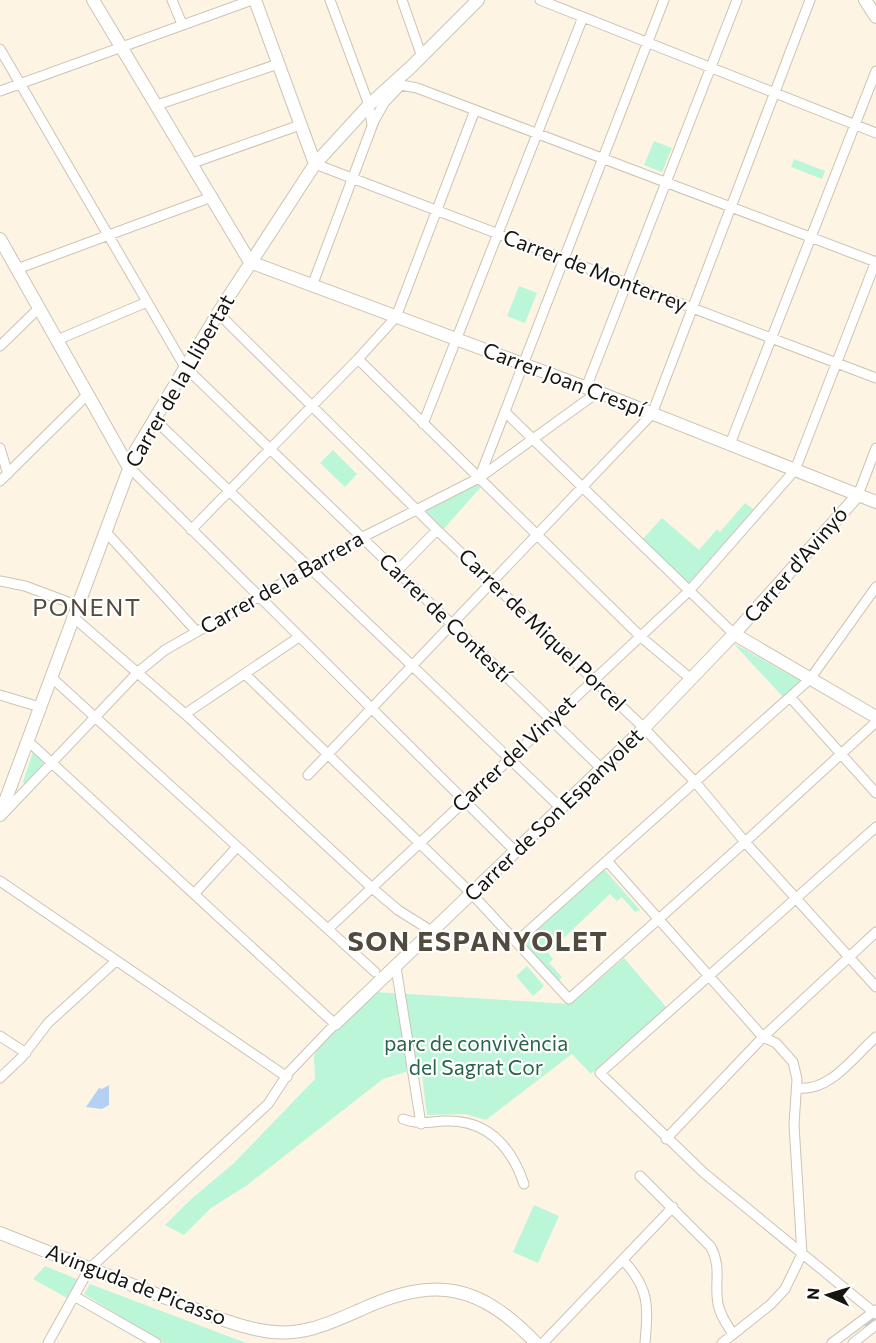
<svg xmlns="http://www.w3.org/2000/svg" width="876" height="1343" font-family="Commissioner,sans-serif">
	<rect width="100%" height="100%" fill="#fdf4e4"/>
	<path fill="#bbf6d9" d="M 654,141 L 672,148 L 662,172 L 644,165 Z
		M 794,159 L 825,171 L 822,179 L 791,167 Z
		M 519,286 L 537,293 L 525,323 L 507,316 Z
		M 333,450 L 357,474 L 345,487 L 320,463 Z
		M 472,480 L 481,487 L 440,533 L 416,508 Z
		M 745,503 L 756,511 L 688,588 L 640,542 L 662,518 L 699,550 L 717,529 L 720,532 Z
		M 733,643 L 801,681 L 784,698 Z
		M 34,749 L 47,761 L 25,785 L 23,782 Z
		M 604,869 L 640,910 L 635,912 L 622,897 L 617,901 L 610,894 L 548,953 L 553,959 L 549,963 L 562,977 L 557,983 L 520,943 Z
		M 624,958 L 667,1008 L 591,1074 L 572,1054 L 486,1120 L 465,1114 L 427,1115 L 421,1067 L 383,1079 L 246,1186 L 211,1208 L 184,1235 L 165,1225 L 189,1201 L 234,1163 L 315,1079 L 314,1056 L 320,1043 L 375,992 L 571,1004 Z
		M 527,966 L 544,986 L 533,996 L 516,976 Z
		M 534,1205 L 559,1216 L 538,1263 L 513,1252 Z
		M 45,1266 L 79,1280 L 67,1298 L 33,1279 Z
		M 90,1284 L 246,1343 L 164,1343 L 84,1294 Z"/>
	<path fill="#b4d1f4" d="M 109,1085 L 109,1105 L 102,1109 L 86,1107 L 99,1088 L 102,1089 Z"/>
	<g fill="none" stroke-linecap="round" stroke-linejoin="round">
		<path stroke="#b4d1f4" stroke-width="3" d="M 866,1325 L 876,1318"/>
		<g stroke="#ccc4b4" stroke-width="11">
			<path id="street" d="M 172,0 L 182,24
				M 330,0 L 369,105 L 372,125
				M 402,0 L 422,57
				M 540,0 L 876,133
				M 0,49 L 185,367 L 601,768
				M 0,91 L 252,0
				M 157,105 L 278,64
				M 190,164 L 300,125
				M 315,164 L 876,378
				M 17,269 L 209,198
				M 312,286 L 374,121 L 384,103 L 401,85 L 417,88 L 876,262
				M 218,313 L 437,530 L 644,728 L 696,783 L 745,842 L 876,987
				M 57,340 L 147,302
				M 0,346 L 39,308
				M 358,359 L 641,637 L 691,679
				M 586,388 L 737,0
				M 505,412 L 734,634
				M 155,420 L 561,808
				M 423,424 L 583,17
				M 730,444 L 876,71
				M 0,448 L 8,474
				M 128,466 L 515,851
				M 480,476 L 664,0
				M 0,481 L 87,395
				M 858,495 L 876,448
				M 191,530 L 358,359 L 396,317 L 475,110
				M 105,531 L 197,632
				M 396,572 L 437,530
				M 0,581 L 25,586 L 76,605
				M 72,616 L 185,714 L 371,887 L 398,910 L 433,932
				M 245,674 L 472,894 L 569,999 L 745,842 L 876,722
				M 51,677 L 375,972
				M 0,695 L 40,707
				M 790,697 L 876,793
				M 185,714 L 299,637
				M 28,741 L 335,1024 L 289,1072 L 268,1104 L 89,1269 L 48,1343
				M 308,775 L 652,414 L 810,0
				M 3,814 L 138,672 L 165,650 L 363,537 L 479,478 L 598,392
				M 876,827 L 600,1073 L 704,1173 L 876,1314
				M 608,862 L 763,1037 L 776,1043 L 793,1062 L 797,1079 L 794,1125 L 802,1254 L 785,1289 L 770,1305 L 722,1343
				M 0,881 L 287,1077
				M 195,893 L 237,847
				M 328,929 L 689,591 L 795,470 L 876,261
				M 516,942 L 810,679 L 876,587
				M 396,967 L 421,1124
				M 0,1036 L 26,1053
				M 0,1078 L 22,1057 L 48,1023 L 116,961
				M 798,1088 C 830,1092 853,1057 876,1037
				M 403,1119 C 418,1125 429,1122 444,1121 C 487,1119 511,1146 524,1184
				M 666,1139 L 763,1037 L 876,932
				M 640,1176 L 711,1247 C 722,1269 714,1282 718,1304 C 720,1315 727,1325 733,1334
				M 623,1260 C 650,1289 648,1306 645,1343
				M 74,1296 L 156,1343
				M 543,1343 L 673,1207
				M 832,1343 L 876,1310
				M 853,1343 L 876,1325"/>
		</g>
		<g stroke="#ccc4b4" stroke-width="14">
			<path id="secondary" d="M 93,0 L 250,262
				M 255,0 L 315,164
				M 865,0 L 876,17
				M 0,239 L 128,466
				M 250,262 L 598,392 L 876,502
				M 734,634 L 876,717
				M 0,815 L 136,450 L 218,313 L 315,164 L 369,105 L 411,67 L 478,0
				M 335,1024 L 644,728 L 734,634 L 858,495
				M 0,1233 C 58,1256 116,1279 174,1301 C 203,1312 234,1326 265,1331 C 301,1337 328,1324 360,1310 C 435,1275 479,1284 536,1343"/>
		</g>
		<use href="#street" stroke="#fff" stroke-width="9"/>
		<use href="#secondary" stroke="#fff" stroke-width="12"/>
	</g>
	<g text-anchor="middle" stroke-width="4.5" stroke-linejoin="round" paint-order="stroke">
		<g font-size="21" fill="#17140e" stroke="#fff">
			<text transform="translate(595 271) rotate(21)" y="7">Carrer de Monterrey</text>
			<text transform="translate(564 380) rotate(21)" y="7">Carrer Joan Crespí</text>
			<text transform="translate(180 381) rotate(-60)" y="7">Carrer de la Llibertat</text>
			<text transform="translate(796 565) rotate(-49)" y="7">Carrer d'Avinyó</text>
			<text transform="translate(282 583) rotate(-30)" y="7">Carrer de la Barrera</text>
			<text transform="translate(445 618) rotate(44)" y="7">Carrer de Contestí</text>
			<text transform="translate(542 630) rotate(44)" y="7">Carrer de Miquel Porcel</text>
			<text transform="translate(514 754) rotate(-43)" y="7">Carrer del Vinyet</text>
			<text transform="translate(554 815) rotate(-44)" y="7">Carrer de Son Espanyolet</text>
			<text transform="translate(136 1285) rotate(21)" y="7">Avinguda de Picasso</text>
		</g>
		<g font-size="21" fill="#28654b" stroke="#fff">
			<text x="476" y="1051">parc de convivència<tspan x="476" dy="24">del Sagrat Cor</tspan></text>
		</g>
		<g font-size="24" letter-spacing="1.5" fill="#514a3d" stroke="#fff">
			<text x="87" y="616">PONENT</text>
		</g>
		<g font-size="27" font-weight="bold" letter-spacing="1.5" fill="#514a3d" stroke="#fff">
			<text x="478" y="951">SON ESPANYOLET</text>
		</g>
	</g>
	<g transform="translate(828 1295) rotate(274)" stroke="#ffffff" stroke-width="4.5" paint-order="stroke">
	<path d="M0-4.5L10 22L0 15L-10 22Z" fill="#17140e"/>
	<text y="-9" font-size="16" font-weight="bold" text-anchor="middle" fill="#17140e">N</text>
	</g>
</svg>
